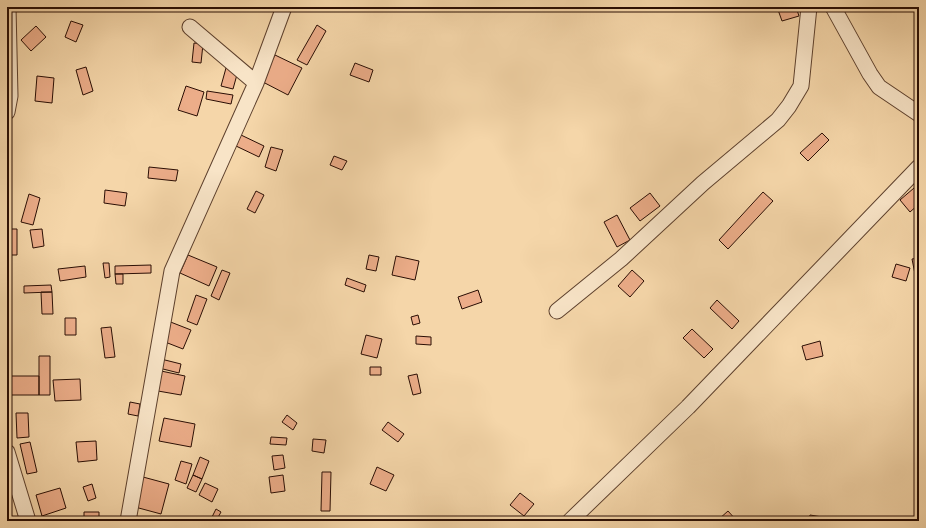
<svg xmlns="http://www.w3.org/2000/svg" width="926" height="528" font-family="'IM FELL Great Primer',serif">
	<rect width="100%" height="100%" fill="#f5d6a9"/>
	<filter id="stains"><feTurbulence type="fractalNoise" baseFrequency=".005" numOctaves="4"/><feColorMatrix values="0 0 0 0 .2 0 0 0 0 .09 0 0 0 0 .02 0 0 0 .5 -.17"/></filter>
	<radialGradient id="worn" r=".72"><stop offset=".6" stop-color="#630" stop-opacity="0"/><stop offset="1" stop-color="#630" stop-opacity=".3"/></radialGradient>
	<path fill="#ecad89" stroke="#2a0e04" d="M 777,7 L 796,7 L 799,16 L 782,21 Z
		M 71,21 L 83,25 L 76,42 L 65,37 Z
		M 317,25 L 326,31 L 307,65 L 297,60 Z
		M 36,26 L 46,37 L 31,51 L 21,40 Z
		M 194,43 L 203,44 L 201,63 L 192,62 Z
		M 275,55 L 302,68 L 288,95 L 261,81 Z
		M 355,63 L 373,70 L 369,82 L 350,75 Z
		M 86,67 L 93,91 L 83,95 L 76,70 Z
		M 226,68 L 238,71 L 233,89 L 221,86 Z
		M 37,76 L 54,78 L 52,103 L 35,101 Z
		M 186,86 L 204,92 L 197,116 L 178,110 Z
		M 207,91 L 233,95 L 231,104 L 206,99 Z
		M 822,133 L 829,140 L 808,161 L 800,153 Z
		M 241,135 L 264,146 L 259,157 L 236,146 Z
		M 271,147 L 283,150 L 276,171 L 265,167 Z
		M 334,156 L 347,161 L 342,170 L 330,165 Z
		M 149,167 L 178,170 L 176,181 L 148,178 Z
		M 914,188 L 919,193 L 919,204 L 910,212 L 900,200 Z
		M 105,190 L 127,193 L 125,206 L 104,203 Z
		M 256,191 L 264,195 L 255,213 L 247,209 Z
		M 763,192 L 773,201 L 728,249 L 719,240 Z
		M 650,193 L 660,206 L 640,221 L 630,208 Z
		M 29,194 L 40,198 L 33,225 L 21,222 Z
		M 617,215 L 630,240 L 617,247 L 604,222 Z
		M 7,229 L 17,229 L 17,255 L 7,255 Z
		M 42,229 L 44,246 L 33,248 L 30,230 Z
		M 188,255 L 217,267 L 209,286 L 180,273 Z
		M 369,255 L 379,257 L 376,271 L 366,269 Z
		M 396,256 L 419,261 L 415,280 L 392,275 Z
		M 919,258 L 919,273 L 915,274 L 912,259 Z
		M 103,263 L 109,263 L 110,277 L 105,278 Z
		M 896,264 L 910,268 L 906,281 L 892,277 Z
		M 151,265 L 151,273 L 115,274 L 115,266 Z
		M 85,266 L 86,277 L 60,281 L 58,269 Z
		M 222,270 L 230,273 L 219,300 L 211,296 Z
		M 632,270 L 644,281 L 630,297 L 618,286 Z
		M 115,274 L 123,274 L 123,284 L 116,284 Z
		M 347,278 L 366,285 L 364,292 L 345,285 Z
		M 51,285 L 52,292 L 24,293 L 24,286 Z
		M 478,290 L 482,302 L 462,309 L 458,297 Z
		M 41,292 L 52,292 L 53,314 L 42,314 Z
		M 196,295 L 207,299 L 197,325 L 187,321 Z
		M 717,300 L 739,321 L 732,329 L 710,308 Z
		M 418,315 L 420,323 L 413,325 L 411,317 Z
		M 65,318 L 76,318 L 76,335 L 65,335 Z
		M 168,321 L 191,330 L 183,349 L 160,340 Z
		M 111,327 L 115,357 L 105,358 L 101,328 Z
		M 692,329 L 713,349 L 704,358 L 683,338 Z
		M 366,335 L 382,339 L 377,358 L 361,354 Z
		M 416,336 L 431,337 L 431,345 L 416,344 Z
		M 820,341 L 823,356 L 806,360 L 802,346 Z
		M 39,356 L 50,356 L 50,395 L 39,395 Z
		M 161,359 L 181,364 L 179,373 L 159,368 Z
		M 370,367 L 381,367 L 381,375 L 370,375 Z
		M 161,371 L 185,376 L 181,395 L 158,391 Z
		M 417,374 L 421,393 L 413,395 L 408,376 Z
		M 7,376 L 39,376 L 39,395 L 7,395 Z
		M 80,379 L 81,400 L 55,401 L 53,380 Z
		M 130,402 L 140,404 L 138,416 L 128,414 Z
		M 16,413 L 28,413 L 29,437 L 17,438 Z
		M 287,415 L 297,423 L 293,430 L 282,422 Z
		M 164,418 L 195,424 L 191,447 L 159,441 Z
		M 388,422 L 404,434 L 398,442 L 382,430 Z
		M 271,437 L 287,438 L 286,445 L 270,444 Z
		M 313,439 L 326,440 L 324,453 L 312,451 Z
		M 96,441 L 97,460 L 78,462 L 76,442 Z
		M 30,442 L 37,472 L 27,474 L 20,444 Z
		M 283,455 L 285,468 L 274,470 L 272,456 Z
		M 200,457 L 209,461 L 202,479 L 193,475 Z
		M 181,461 L 192,464 L 186,484 L 175,480 Z
		M 377,467 L 394,475 L 386,491 L 370,484 Z
		M 322,472 L 331,472 L 330,511 L 321,511 Z
		M 193,475 L 202,479 L 196,492 L 187,488 Z
		M 283,475 L 285,491 L 271,493 L 269,477 Z
		M 143,477 L 169,484 L 161,514 L 135,507 Z
		M 205,483 L 218,489 L 212,502 L 199,495 Z
		M 92,484 L 96,498 L 88,501 L 83,487 Z
		M 60,488 L 66,508 L 42,516 L 36,495 Z
		M 520,493 L 534,504 L 524,516 L 510,505 Z
		M 216,509 L 221,512 L 216,521 L 210,521 Z
		M 728,511 L 737,521 L 721,521 L 719,519 Z
		M 84,512 L 99,512 L 99,521 L 84,521 Z
		M 810,515 L 822,517 L 821,521 L 808,521 Z"/>
	<g fill="none" stroke-linecap="round" stroke-linejoin="round">
		<g stroke="#5d402d" stroke-width="17">
			<path id="minor" d="M 833,7 L 870,74 L 879,87 L 919,114
				M 190,27 L 256,83
				M 7,112 L 10,96 L 8,7
				M 557,311 L 621,259 L 703,183 L 778,120 L 789,106 L 801,86 L 809,7
				M 7,452 L 28,521
				M 128,521 L 172,271 L 256,83 L 284,7
				M 570,521 L 688,407 L 919,167"/>
		</g>
		<use href="#minor" stroke="#f8e4c7" stroke-width="15"/>
	</g>
	<rect width="926" height="528" fill="none" stroke="#f5d6a9" stroke-width="24"/>
	<rect x="8" y="8" width="910" height="512" fill="none" stroke="#2a0e04" stroke-width="2"/>
	<rect x="12" y="12" width="902" height="504" fill="none" stroke="#2a0e04"/>
	<rect width="100%" height="100%" filter="url(#stains)"/>
	<rect width="100%" height="100%" fill="url(#worn)"/>
</svg>
